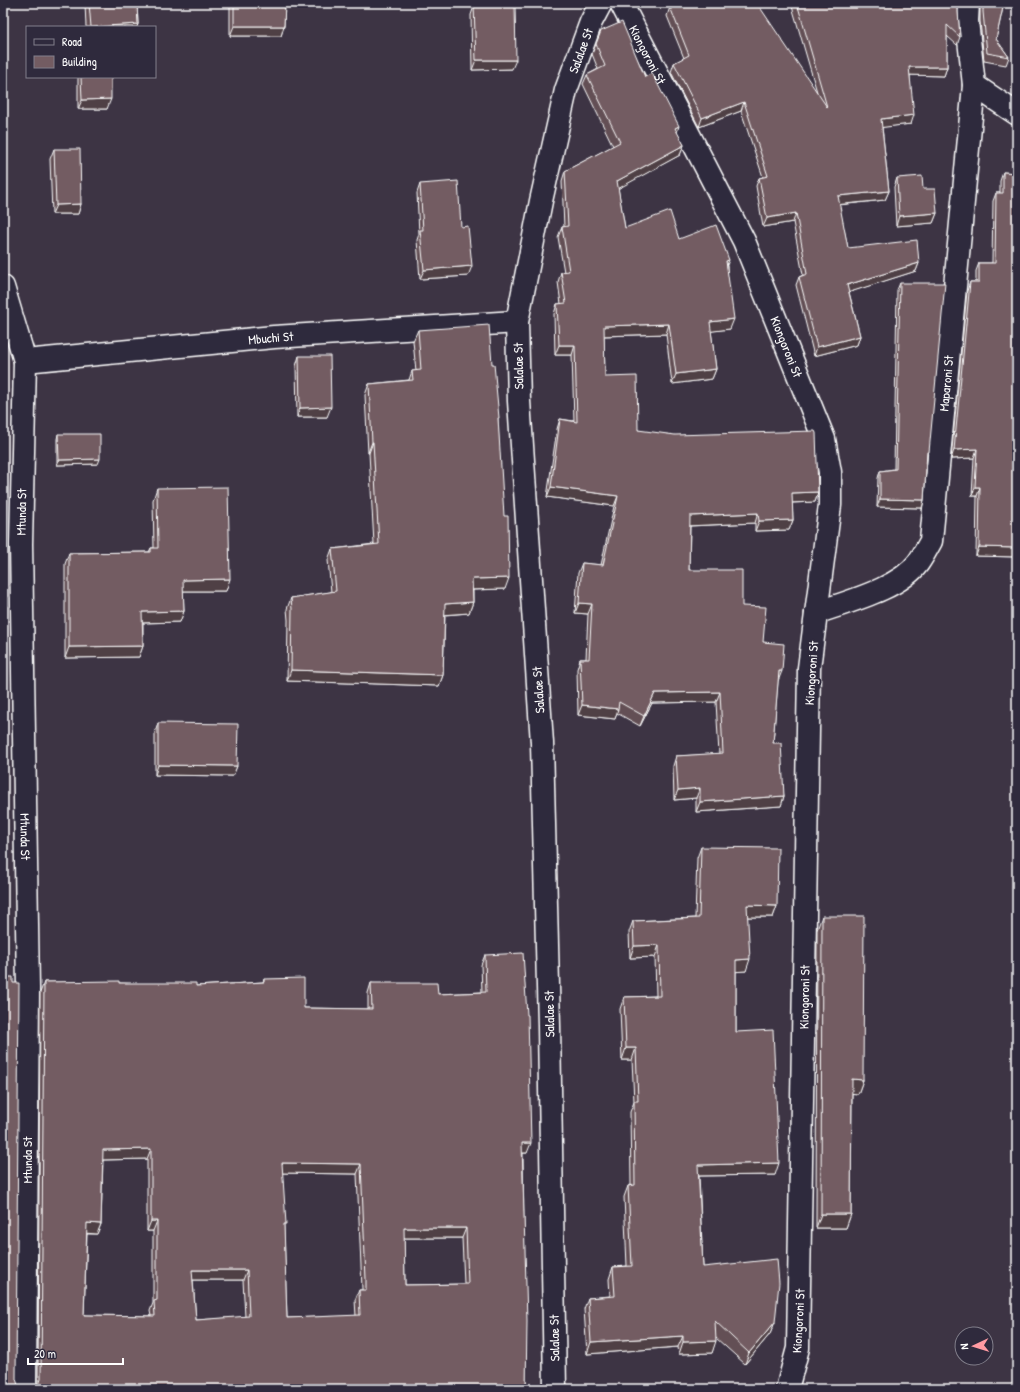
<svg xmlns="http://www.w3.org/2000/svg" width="1020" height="1392" font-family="'Patrick Hand',sans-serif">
	<rect width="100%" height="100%" fill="#3d3444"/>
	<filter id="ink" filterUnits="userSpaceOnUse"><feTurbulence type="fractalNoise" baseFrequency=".025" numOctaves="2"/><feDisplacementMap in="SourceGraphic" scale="8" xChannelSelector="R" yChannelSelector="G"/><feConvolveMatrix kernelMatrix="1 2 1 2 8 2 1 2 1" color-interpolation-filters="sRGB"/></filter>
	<g filter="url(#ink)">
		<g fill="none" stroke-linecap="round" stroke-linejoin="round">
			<g stroke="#fff" stroke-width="25">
				<g id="street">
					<path id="s1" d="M 621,3 L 744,241 L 824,439 L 830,472 L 830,505 L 809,668 L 798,1348 L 787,1389"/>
					<path d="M 968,3 L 967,21 L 974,85 L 1017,114"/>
					<path id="s2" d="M 3,287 L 25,361 L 21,544 L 28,988 L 25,1389"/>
					<path id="s3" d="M 25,361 L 274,337 L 517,322"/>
					<path id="s4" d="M 816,613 C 846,602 899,589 918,563 C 923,556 927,548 931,541 L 974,85"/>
					<path id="s5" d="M 555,1389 L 549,1026 L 542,743 L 519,401 L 517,322 L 541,201 L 566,90 L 591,22 L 601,3"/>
				</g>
			</g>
			<use href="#street" stroke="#2f2a3d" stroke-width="22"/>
		</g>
		<path fill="#634f54" stroke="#fff" fill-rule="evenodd" d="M 85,3 L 137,3 L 138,24 L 137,27 L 86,27 Z
			M 230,3 L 285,3 L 284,26 L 281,36 L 230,36 Z
			M 791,3 L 958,3 L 958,12 L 960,37 L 957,45 L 947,36 L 947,67 L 944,76 L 910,75 L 911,124 L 882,127 L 889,191 L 885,200 L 839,205 L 848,248 L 919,263 L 916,271 L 849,292 L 860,336 L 857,345 L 814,356 L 796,285 L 799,277 L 803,275 L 793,222 L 763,227 L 756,186 L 759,178 L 763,177 L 741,111 L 699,127 L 671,72 L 674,63 L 684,58 L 667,16 L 670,7 L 817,92 Z
			M 980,3 L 1004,3 L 996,39 L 1009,57 L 1006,65 L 984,61 L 980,21 Z
			M 474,6 L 512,69 L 472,70 L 471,15 Z
			M 601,31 L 645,77 L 684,145 L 680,155 L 618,188 L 625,228 L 679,239 L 727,266 L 730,329 L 711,331 L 716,369 L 712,379 L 672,384 L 666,334 L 604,336 L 605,377 L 638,430 L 818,492 L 815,502 L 792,503 L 793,520 L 789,530 L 755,531 L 755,523 L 690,526 L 689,570 L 742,606 L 763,642 L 778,681 L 773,743 L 784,796 L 781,806 L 696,812 L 696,798 L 674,800 L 673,766 L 676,756 L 719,754 L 716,702 L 652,703 L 640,726 L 617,713 L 615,719 L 578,715 L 577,669 L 580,659 L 586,659 L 588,614 L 575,613 L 578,573 L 582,563 L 601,565 L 614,506 L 547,497 L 557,429 L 560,419 L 574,421 L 572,355 L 555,355 L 554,314 L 557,304 L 561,304 L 558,282 L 561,272 L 564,272 L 558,237 L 562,227 L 564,227 L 562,181 L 565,171 L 613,146 L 583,84 L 587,75 L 598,69 L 592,54 Z
			M 78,77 L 111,77 L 107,109 L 78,109 Z
			M 54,149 L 81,204 L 78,214 L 52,214 L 50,159 Z
			M 1003,172 L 1017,173 L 1017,557 L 976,556 L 977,496 L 972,496 L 974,458 L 951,459 L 967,291 L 970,282 L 976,282 L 976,271 L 979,263 L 992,263 L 993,201 L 996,193 L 1000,193 L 1000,181 Z
			M 897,178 L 923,189 L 937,213 L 933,223 L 896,226 L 894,187 Z
			M 420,184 L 461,227 L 468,276 L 420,279 L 417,240 L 419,234 L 417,193 Z
			M 900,283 L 927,458 L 924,500 L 922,508 L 877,507 L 878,478 L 880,471 L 894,469 L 897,290 Z
			M 418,330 L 492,364 L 498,420 L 505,589 L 473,590 L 473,602 L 469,613 L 445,615 L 443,675 L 439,686 L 287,681 L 288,620 L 287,609 L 291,598 L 331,592 L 328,560 L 332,549 L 374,544 L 369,453 L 368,453 L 365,395 L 369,384 L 409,380 L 412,371 L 416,371 L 413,341 Z
			M 299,356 L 327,417 L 297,417 L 296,366 Z
			M 58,434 L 98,464 L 57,465 L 57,439 Z
			M 157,488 L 226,591 L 183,591 L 184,611 L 180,622 L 143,623 L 143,646 L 139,657 L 65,658 L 65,564 L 69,553 L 149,552 L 151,548 L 154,548 L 153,500 Z
			M 158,723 L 237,766 L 233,776 L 155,775 L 155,733 Z
			M 701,847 L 777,906 L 773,917 L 747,917 L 746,971 L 736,971 L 736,1032 L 775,1175 L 699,1176 L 703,1267 L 775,1322 L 770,1334 L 745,1364 L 716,1338 L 712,1353 L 679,1354 L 678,1347 L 587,1354 L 584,1309 L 588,1298 L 610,1296 L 609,1279 L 613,1267 L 627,1266 L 624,1197 L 628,1186 L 631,1185 L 630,1112 L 634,1102 L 632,1060 L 622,1060 L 620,1009 L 624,997 L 656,996 L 655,957 L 630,958 L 629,932 L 633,921 L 695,918 L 697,858 Z
			M 822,916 L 863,1080 L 858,1094 L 852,1093 L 851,1214 L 846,1228 L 816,1228 L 817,930 Z
			M 485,955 L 527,1153 L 523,1153 L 526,1389 L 38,1387 L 40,993 L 44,982 L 119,983 L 196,986 L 263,982 L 264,979 L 304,1008 L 368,1009 L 368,993 L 371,983 L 438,994 L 482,992 L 481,965 ZM 147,1159 L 147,1231 L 153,1231 L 153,1303 L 150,1311 L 151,1316 L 84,1315 L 87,1234 L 97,1234 L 101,1224 L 103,1160 ZM 282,1173 L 357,1174 L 362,1289 L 362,1290 L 359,1290 L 355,1300 L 356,1316 L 287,1318 ZM 404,1238 L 462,1238 L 464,1284 L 405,1285 ZM 193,1280 L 243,1280 L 245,1317 L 196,1320 Z"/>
		<path fill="#504045" stroke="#fff" d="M 138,24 L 137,27 L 91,27 Z
			M 234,26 L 284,26 L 281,36 L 230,36 Z
			M 476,60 L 516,60 L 512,69 L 472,70 Z
			M 909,67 L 947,67 L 944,76 L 906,75 Z
			M 111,99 L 107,109 L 78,109 L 82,100 Z
			M 744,102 L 741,111 L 699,127 L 702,118 Z
			M 914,115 L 911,124 L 878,128 L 881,119 Z
			M 679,126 L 676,136 L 675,128 Z
			M 684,145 L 680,155 L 614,191 L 617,181 Z
			M 889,191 L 885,200 L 835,205 L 838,196 Z
			M 81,204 L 78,214 L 52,214 L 56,205 Z
			M 796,213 L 793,222 L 763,227 L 767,218 Z
			M 937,213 L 933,223 L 896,226 L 899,216 Z
			M 729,260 L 725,270 L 726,261 Z
			M 919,263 L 916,271 L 844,294 L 847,285 Z
			M 472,266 L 468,276 L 420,279 L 424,270 Z
			M 734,319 L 730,329 L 706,332 L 710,322 Z
			M 669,324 L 666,334 L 600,336 L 604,326 Z
			M 860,336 L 857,345 L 814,356 L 817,347 Z
			M 559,345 L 575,345 L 572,355 L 555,355 Z
			M 716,369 L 712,379 L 672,384 L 676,374 Z
			M 331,407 L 327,417 L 297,417 L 300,408 Z
			M 372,442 L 373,442 L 369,453 L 368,453 Z
			M 977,449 L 974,458 L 951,459 L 954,450 Z
			M 100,459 L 98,464 L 57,465 L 59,460 Z
			M 551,487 L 618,496 L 614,506 L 547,497 Z
			M 975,487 L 980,487 L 977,496 L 972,496 Z
			M 818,492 L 815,502 L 788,503 L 792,493 Z
			M 880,499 L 924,500 L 922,508 L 877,507 Z
			M 758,513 L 755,523 L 686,526 L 690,516 Z
			M 793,520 L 789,530 L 755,531 L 759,521 Z
			M 979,547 L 1017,548 L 1017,557 L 976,556 Z
			M 509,578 L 505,589 L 468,590 L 472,579 Z
			M 230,579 L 226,591 L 179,591 L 183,580 Z
			M 473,602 L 469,613 L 441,615 L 445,604 Z
			M 579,603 L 592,604 L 588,614 L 575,613 Z
			M 184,611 L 180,622 L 138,623 L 142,612 Z
			M 143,646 L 139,657 L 65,658 L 69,647 Z
			M 291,670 L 443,675 L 439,686 L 287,681 Z
			M 779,671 L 782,671 L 778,681 Z
			M 720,692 L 716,702 L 652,703 L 640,726 L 644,716 L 655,693 Z
			M 582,705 L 618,709 L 615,719 L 578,715 Z
			M 158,765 L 237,766 L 233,776 L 155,775 Z
			M 700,788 L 696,798 L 674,800 L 678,790 Z
			M 784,796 L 781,806 L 696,812 L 700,802 Z
			M 747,905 L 777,906 L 773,917 L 742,917 Z
			M 659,945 L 655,957 L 630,958 L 634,946 Z
			M 750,959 L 746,971 L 732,972 L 736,960 Z
			M 626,1048 L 636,1048 L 632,1060 L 622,1060 Z
			M 852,1079 L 863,1080 L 858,1094 L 847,1093 Z
			M 522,1143 L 531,1143 L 527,1153 L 519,1153 Z
			M 151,1149 L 147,1159 L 100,1160 L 103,1150 Z
			M 282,1163 L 361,1164 L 357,1174 L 278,1173 Z
			M 779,1163 L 775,1175 L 694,1176 L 698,1165 Z
			M 821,1214 L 851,1214 L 846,1228 L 816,1228 Z
			M 151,1221 L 157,1221 L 153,1231 L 147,1231 Z
			M 87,1223 L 101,1224 L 97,1234 L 83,1233 Z
			M 404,1228 L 466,1228 L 462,1238 L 400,1238 Z
			M 192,1270 L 247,1270 L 243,1280 L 188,1280 Z
			M 775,1322 L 770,1334 L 745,1364 L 749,1353 Z
			M 683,1336 L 678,1347 L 587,1354 L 591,1342 Z
			M 716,1341 L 712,1353 L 679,1354 L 683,1342 Z"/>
		<path fill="#735c62" stroke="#fff" fill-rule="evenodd" d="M 89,3 L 137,3 L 138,24 L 91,27 Z
			M 234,3 L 285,3 L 284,26 L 234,26 Z
			M 681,3 L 757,3 L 827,107 L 797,3 L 958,3 L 958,12 L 960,37 L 947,25 L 947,67 L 909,67 L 914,115 L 881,119 L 889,191 L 838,196 L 848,248 L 917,240 L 919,263 L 847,285 L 860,336 L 817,347 L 799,277 L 807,274 L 796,213 L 767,218 L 759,178 L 768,176 L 744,102 L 702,118 L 674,63 L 689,55 L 670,7 Z
			M 983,3 L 1004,3 L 996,39 L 1009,57 L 987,53 L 983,12 Z
			M 515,5 L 516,60 L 476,60 L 474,6 Z
			M 622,22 L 645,77 L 652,73 L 679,126 L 675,128 L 684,145 L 617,181 L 625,228 L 670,211 L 679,239 L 716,225 L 729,260 L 726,261 L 734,319 L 710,322 L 716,369 L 676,374 L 669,324 L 604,326 L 605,377 L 637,376 L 638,430 L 675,435 L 815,431 L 816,433 L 818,492 L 792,493 L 793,520 L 759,521 L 758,513 L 690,516 L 689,570 L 742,570 L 742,606 L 766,607 L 763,642 L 784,644 L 782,671 L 779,671 L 773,743 L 781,743 L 784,796 L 700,802 L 700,788 L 678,790 L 676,756 L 723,753 L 720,692 L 655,693 L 644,716 L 619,702 L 618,709 L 582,705 L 580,659 L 589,659 L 592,604 L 579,603 L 582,563 L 603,565 L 618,496 L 551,487 L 560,419 L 577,422 L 575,345 L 559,345 L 557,304 L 566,303 L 561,272 L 569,271 L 562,227 L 568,226 L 565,171 L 620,142 L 587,75 L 605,66 L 596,44 L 601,31 Z
			M 81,77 L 111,77 L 111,99 L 82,100 Z
			M 54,149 L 80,149 L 81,204 L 56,205 Z
			M 1003,172 L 1017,173 L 1017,548 L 979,547 L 980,487 L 975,487 L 977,449 L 954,450 L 970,282 L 979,282 L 979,263 L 995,263 L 996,193 L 1003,193 Z
			M 922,176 L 923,189 L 935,189 L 937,213 L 899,216 L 897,178 Z
			M 458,181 L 461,227 L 468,226 L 472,266 L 424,270 L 420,230 L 423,230 L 420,184 Z
			M 900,283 L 945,283 L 929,452 L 927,452 L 924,500 L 880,499 L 880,471 L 896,469 Z
			M 489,325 L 492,364 L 494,364 L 499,418 L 498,418 L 504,516 L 508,516 L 509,578 L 472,579 L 473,602 L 445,604 L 443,675 L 291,670 L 292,609 L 291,598 L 336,591 L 332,549 L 379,544 L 373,442 L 372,442 L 369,384 L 413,380 L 412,371 L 421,370 L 418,330 Z
			M 299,356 L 330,356 L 331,407 L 300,408 Z
			M 58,434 L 100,434 L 100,459 L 59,460 Z
			M 228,487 L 230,579 L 183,580 L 184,611 L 142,612 L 143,646 L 69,647 L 69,553 L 151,552 L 151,548 L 158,548 L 157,488 Z
			M 158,723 L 238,724 L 237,766 L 158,765 Z
			M 701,847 L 778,848 L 777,906 L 747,905 L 750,959 L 736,960 L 736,1032 L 773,1030 L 779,1163 L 698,1165 L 703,1267 L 777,1259 L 779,1283 L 775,1322 L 749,1353 L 715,1321 L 716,1341 L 683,1342 L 683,1336 L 591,1342 L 588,1298 L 615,1296 L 613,1267 L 632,1266 L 628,1186 L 635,1185 L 634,1101 L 638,1101 L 636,1048 L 626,1048 L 624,997 L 660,996 L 659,945 L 634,946 L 633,921 L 699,918 Z
			M 822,916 L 864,916 L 863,1080 L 852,1079 L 851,1214 L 821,1214 Z
			M 3,953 L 6,977 L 13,977 L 13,983 L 19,983 L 16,1379 L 18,1385 L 22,1389 L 3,1389 Z
			M 523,953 L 527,1015 L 528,1015 L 531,1143 L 522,1143 L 527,1321 L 526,1389 L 36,1389 L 39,1385 L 41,1379 L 44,982 L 119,981 L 119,983 L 196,983 L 196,986 L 264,982 L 264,979 L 304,978 L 304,1008 L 372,1009 L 371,983 L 437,983 L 438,994 L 486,992 L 485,955 ZM 151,1149 L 151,1221 L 157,1221 L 157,1300 L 154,1301 L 155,1316 L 84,1315 L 87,1223 L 101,1224 L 103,1150 ZM 282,1163 L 361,1164 L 366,1279 L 366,1290 L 359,1290 L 360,1315 L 287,1318 L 284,1224 L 286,1224 ZM 404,1228 L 466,1228 L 468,1284 L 405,1285 ZM 192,1270 L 247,1270 L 249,1316 L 196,1320 Z"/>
	</g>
	<g text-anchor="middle" stroke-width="4" stroke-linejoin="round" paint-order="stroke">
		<g font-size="13" fill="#fff" stroke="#2f2a3d">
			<text dy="5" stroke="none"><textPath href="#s5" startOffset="1347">Salalae St</textPath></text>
			<text dy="5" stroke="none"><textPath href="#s1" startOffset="58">Kiongoroni St</textPath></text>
			<text dy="5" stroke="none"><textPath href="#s3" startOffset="247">Mbuchi St</textPath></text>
			<text dy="5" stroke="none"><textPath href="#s1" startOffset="382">Kiongoroni St</textPath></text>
			<text transform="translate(518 366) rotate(-91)" y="5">Salalae St</text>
			<text dy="5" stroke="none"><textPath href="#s4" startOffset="299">Maparoni St</textPath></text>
			<text transform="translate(21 512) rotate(-89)" y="5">Mtunda St</text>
			<text transform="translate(811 673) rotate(-86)" y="5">Kiongoroni St</text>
			<text transform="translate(538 690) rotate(-94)" y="5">Salalae St</text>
			<text dy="5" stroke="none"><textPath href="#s2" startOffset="553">Mtunda St</textPath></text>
			<text transform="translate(804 997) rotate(-89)" y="5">Kiongoroni St</text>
			<text transform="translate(549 1014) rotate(-91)" y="5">Salalae St</text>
			<text transform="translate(27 1160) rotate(-90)" y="5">Mtunda St</text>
			<text transform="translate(798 1321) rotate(-87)" y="5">Kiongoroni St</text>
			<text transform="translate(554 1338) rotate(-91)" y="5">Salalae St</text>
		</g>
	</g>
	<rect width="1020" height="1392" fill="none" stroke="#2f2a3d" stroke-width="16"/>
	<rect x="8" y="8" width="1004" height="1376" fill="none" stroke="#fff" stroke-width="1.5" filter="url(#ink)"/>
	<rect x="26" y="26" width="130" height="52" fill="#2f2a3d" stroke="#827f8b"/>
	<rect x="34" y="39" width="20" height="6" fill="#2f2a3d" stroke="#827f8b"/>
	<text x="62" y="46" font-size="12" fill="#ffffff">Road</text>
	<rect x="34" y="56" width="20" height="12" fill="#735c62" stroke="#827f8b"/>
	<text x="62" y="66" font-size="12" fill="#ffffff">Building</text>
	<g transform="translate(974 1346) rotate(266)"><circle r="19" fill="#2f2a3d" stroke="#827f8b"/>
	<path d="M0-3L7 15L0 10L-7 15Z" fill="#ff9aa2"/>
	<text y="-6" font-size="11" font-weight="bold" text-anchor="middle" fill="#ffffff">N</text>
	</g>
	<path d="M28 1358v6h95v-6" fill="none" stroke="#ffffff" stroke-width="2"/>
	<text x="34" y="1358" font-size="12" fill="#ffffff" stroke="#2f2a3d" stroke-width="3" paint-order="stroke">20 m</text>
</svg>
